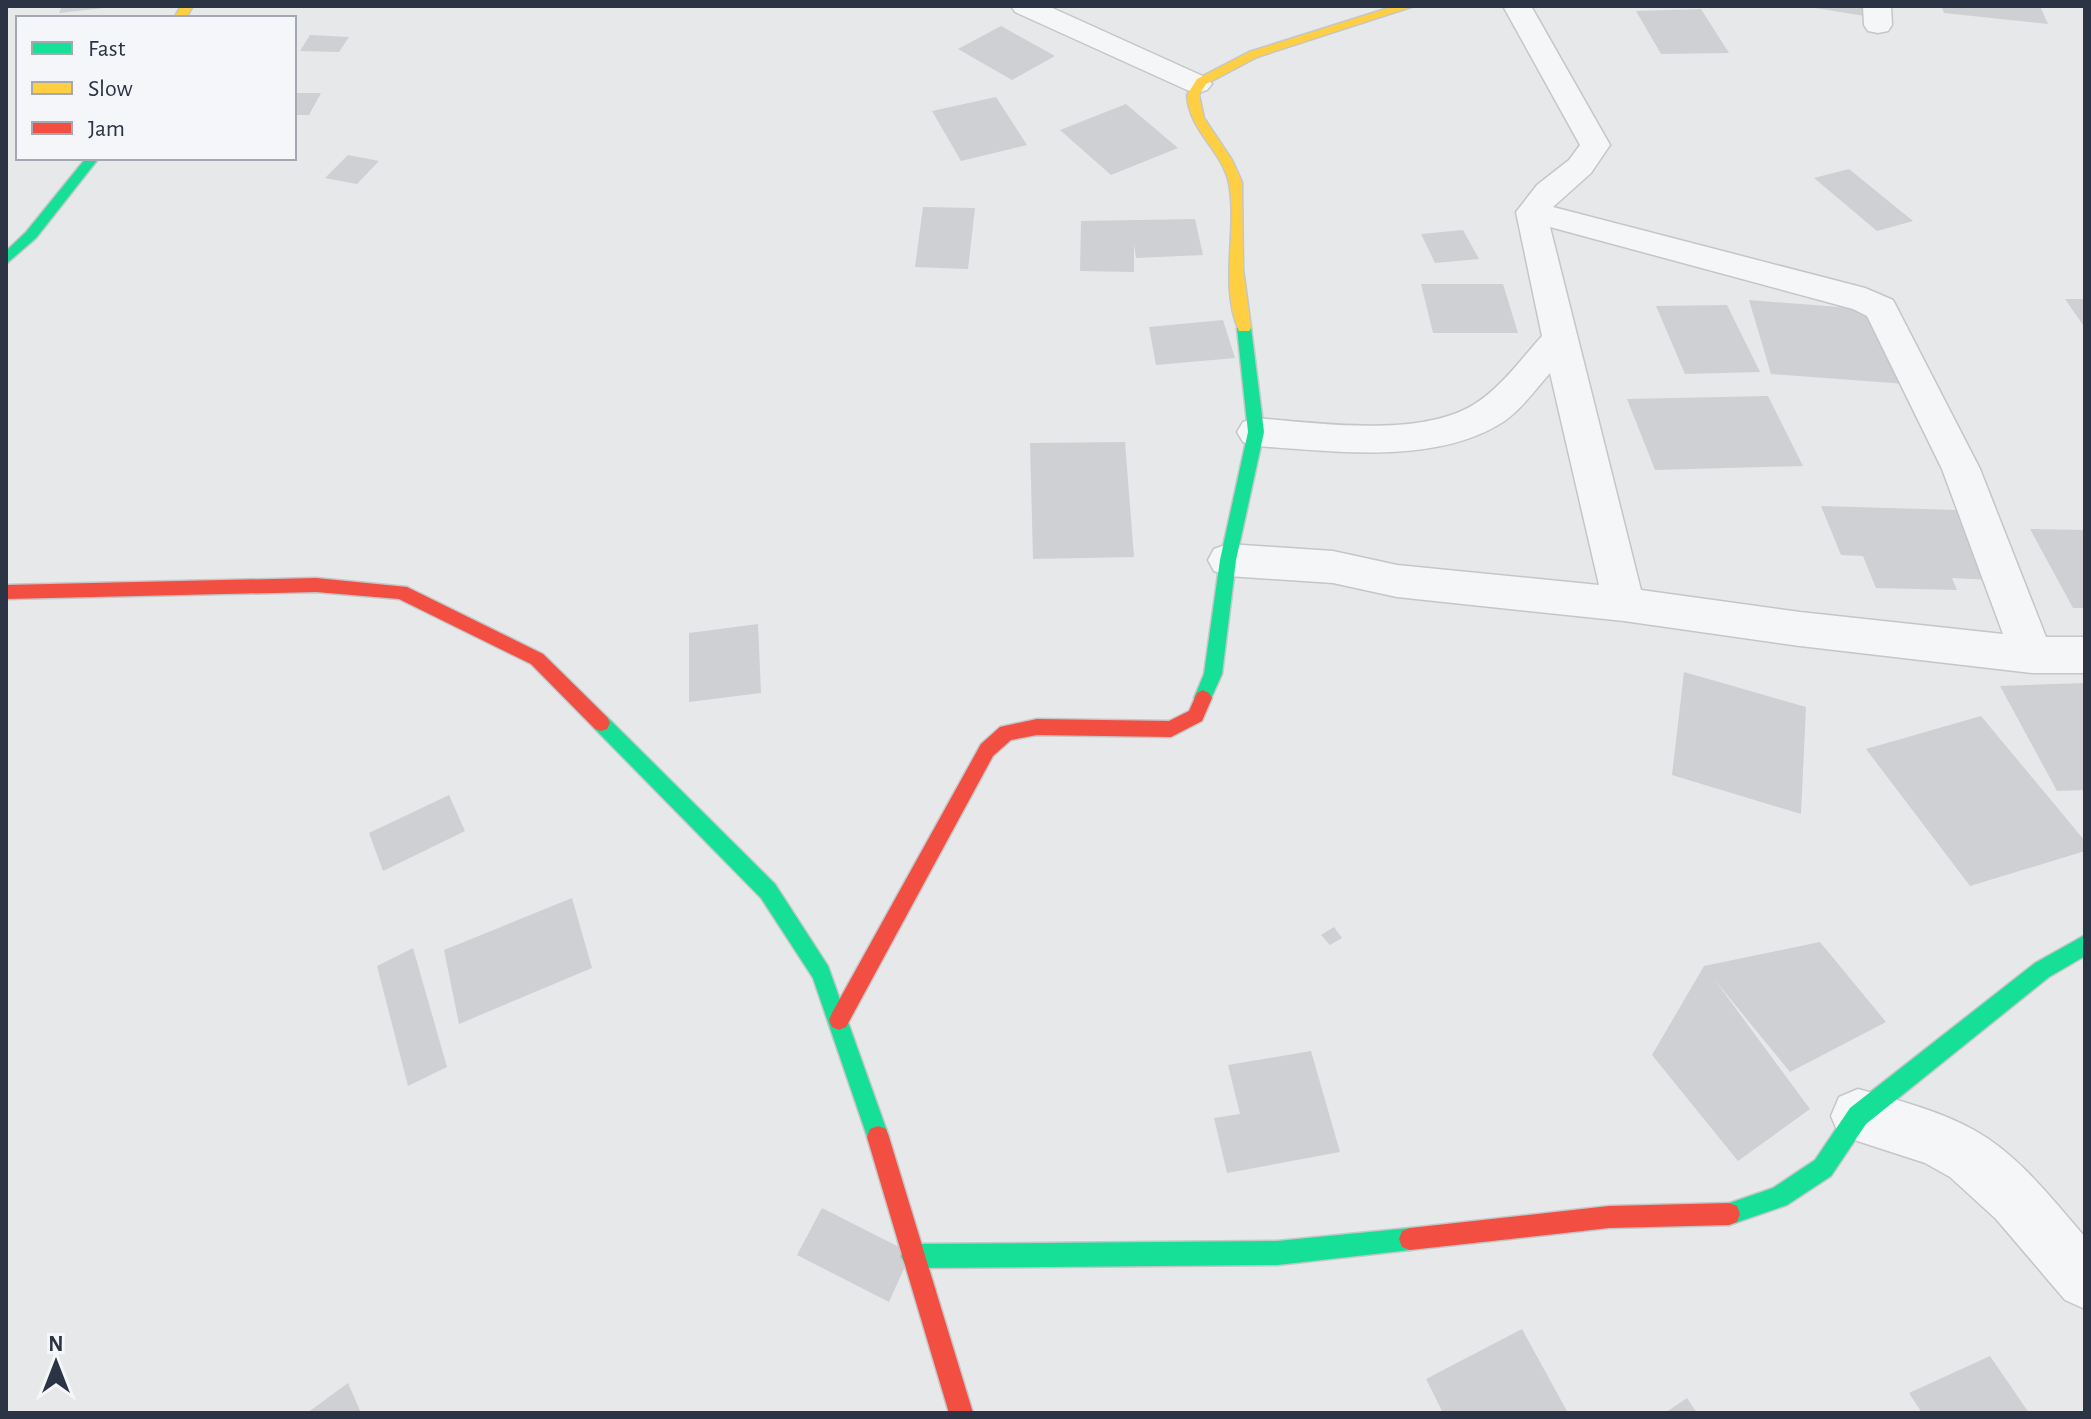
<svg xmlns="http://www.w3.org/2000/svg" width="2091" height="1419" font-family="'Alegreya Sans',sans-serif">
	<rect width="100%" height="100%" fill="#e6e8ea"/>
	<path fill="#ced0d3" d="M 62,6 L 104,6 L 104,8 L 59,13 Z
		M 1815,6 L 1871,6 L 1871,17 L 1815,8 Z
		M 1941,6 L 2040,6 L 2048,24 L 1944,13 Z
		M 1701,9 L 1729,53 L 1661,54 L 1636,11 Z
		M 1001,26 L 1055,56 L 1012,80 L 958,49 Z
		M 310,35 L 349,37 L 339,52 L 300,51 Z
		M 297,93 L 321,93 L 309,115 L 294,115 Z
		M 996,97 L 1027,145 L 961,161 L 932,111 Z
		M 1126,104 L 1178,148 L 1111,175 L 1060,130 Z
		M 348,155 L 379,161 L 357,184 L 325,178 Z
		M 1849,169 L 1913,221 L 1877,231 L 1814,178 Z
		M 923,207 L 975,208 L 968,269 L 915,267 Z
		M 1195,219 L 1203,255 L 1136,258 L 1134,244 L 1134,272 L 1080,271 L 1081,221 Z
		M 1463,230 L 1479,259 L 1435,263 L 1421,234 Z
		M 1421,284 L 1503,284 L 1518,333 L 1433,333 Z
		M 2065,299 L 2085,299 L 2085,328 Z
		M 1749,300 L 1878,310 L 1906,384 L 1771,374 Z
		M 1727,305 L 1760,372 L 1685,374 L 1656,306 Z
		M 1223,320 L 1235,358 L 1156,365 L 1149,327 Z
		M 1768,396 L 1803,466 L 1655,470 L 1627,399 Z
		M 1125,442 L 1134,557 L 1033,559 L 1030,443 Z
		M 1821,506 L 1957,510 L 1992,580 L 1952,578 L 1957,590 L 1876,588 L 1863,556 L 1841,555 Z
		M 2030,529 L 2085,530 L 2085,608 L 2073,608 Z
		M 758,624 L 761,693 L 689,702 L 689,633 Z
		M 1684,672 L 1806,707 L 1801,814 L 1672,775 Z
		M 2085,683 L 2085,790 L 2057,791 L 2000,686 Z
		M 1981,716 L 2085,841 L 2085,851 L 1970,886 L 1866,749 Z
		M 449,795 L 465,831 L 383,871 L 369,833 Z
		M 572,898 L 592,968 L 459,1024 L 444,950 Z
		M 1334,927 L 1342,938 L 1330,945 L 1321,935 Z
		M 1820,942 L 1886,1022 L 1790,1072 L 1714,979 L 1810,1109 L 1738,1161 L 1652,1055 L 1704,966 Z
		M 413,948 L 447,1067 L 408,1086 L 377,966 Z
		M 1311,1051 L 1340,1152 L 1227,1173 L 1214,1118 L 1240,1114 L 1228,1065 Z
		M 822,1208 L 911,1253 L 889,1302 L 797,1255 Z
		M 1522,1329 L 1568,1413 L 1443,1413 L 1426,1379 Z
		M 1990,1356 L 2029,1413 L 1922,1413 L 1909,1393 Z
		M 348,1383 L 361,1413 L 307,1413 Z
		M 1687,1398 L 1697,1413 L 1665,1413 Z"/>
	<g fill="none" stroke-linecap="round" stroke-linejoin="round">
		<g stroke="#c4c6c8" stroke-width="3">
			<path id="street" d="M 1011,6 L 1048,6 L 1207,78 L 1212,84 L 1207,90 L 1197,93 L 1187,90 L 1015,12 Z
				M 1503,6 L 1531,6 L 1610,145 L 1591,173 L 1553,207 L 1865,288 L 1893,300 L 1980,469 L 2046,637 L 2085,637 L 2085,673 L 2032,673 L 1800,646 L 1624,621 L 1397,597 L 1333,583 L 1228,576 L 1214,571 L 1208,560 L 1214,549 L 1228,544 L 1333,551 L 1397,565 L 1599,585 L 1550,373 C 1535,390 1519,413 1498,425 C 1430,465 1331,451 1256,446 L 1243,442 L 1237,432 L 1243,422 L 1256,418 C 1318,423 1418,438 1473,405 C 1500,389 1521,359 1542,336 L 1516,212 L 1537,185 L 1569,160 L 1580,145 ZM 1550,227 L 1853,309 L 1867,316 L 1942,469 L 2003,634 L 1800,612 L 1641,590 Z
				M 1863,6 L 1891,6 L 1892,25 L 1888,31 L 1878,33 L 1868,31 L 1864,25 Z
				M 1858,1089 C 1897,1100 1938,1110 1974,1130 C 2019,1155 2052,1199 2085,1237 L 2085,1309 L 2065,1300 L 1996,1219 L 1950,1177 L 1925,1163 L 1839,1135 L 1831,1116 L 1839,1097 Z"/>
		</g>
		<g stroke="#c4c6c8" stroke-width="3">
			<path id="fast" d="M 86,158 L 99,158 L 36,238 L 6,264 L 6,251 L 26,232 Z
				M 1244,323 L 1251,328 L 1264,432 L 1236,560 L 1222,674 L 1209,703 L 1197,703 L 1194,698 L 1204,674 L 1220,560 L 1248,432 L 1237,328 Z
				M 601,715 L 607,717 L 775,884 L 828,966 L 889,1137 L 886,1145 L 878,1148 L 870,1145 L 813,978 L 761,898 L 595,729 L 592,723 L 595,717 Z
				M 2085,935 L 2085,956 L 2049,977 L 1866,1124 L 1831,1176 L 1787,1205 L 1729,1225 L 1721,1222 L 1718,1214 L 1721,1206 L 1773,1188 L 1815,1160 L 1850,1108 L 2035,963 Z
				M 1410,1228 L 1418,1231 L 1421,1239 L 1418,1247 L 1410,1250 L 1277,1265 L 913,1268 L 905,1264 L 901,1256 L 905,1248 L 913,1244 L 1277,1241 Z"/>
		</g>
		<g stroke="#c4c6c8" stroke-width="3">
			<path id="slow" d="M 181,6 L 193,6 L 186,18 L 174,18 Z
				M 1395,6 L 1414,6 L 1257,57 L 1206,84 L 1199,95 L 1204,118 L 1232,160 L 1242,182 L 1243,269 L 1251,328 L 1249,331 L 1239,331 C 1219,285 1238,231 1229,183 C 1222,150 1189,131 1187,95 L 1197,79 L 1249,52 Z"/>
		</g>
		<g stroke="#c4c6c8" stroke-width="3">
			<path id="jam" d="M 316,578 L 407,587 L 543,654 L 607,717 L 610,723 L 607,729 L 601,731 L 595,729 L 531,664 L 399,599 L 316,592 L 6,599 L 6,585 Z
				M 1203,690 L 1209,693 L 1212,698 L 1202,721 L 1171,737 L 1037,735 L 1011,740 L 993,756 L 846,1027 L 839,1030 L 832,1027 L 829,1020 L 832,1013 L 981,744 L 1000,727 L 1037,719 L 1169,721 L 1189,711 L 1197,693 Z
				M 878,1126 L 886,1129 L 889,1137 L 973,1413 L 949,1413 L 867,1137 L 870,1129 Z
				M 1729,1203 L 1737,1206 L 1740,1214 L 1737,1222 L 1729,1225 L 1609,1228 L 1410,1250 L 1402,1247 L 1399,1239 L 1402,1231 L 1410,1228 L 1609,1206 Z"/>
		</g>
		<use href="#street" fill="#f5f6f7" fill-rule="evenodd"/>
		<use href="#fast" fill="#16e098" fill-rule="evenodd"/>
		<use href="#slow" fill="#ffcf43" fill-rule="evenodd"/>
		<use href="#jam" fill="#f24e42" fill-rule="evenodd"/>
	</g>
	<rect width="2091" height="1419" fill="none" stroke="#2b3445" stroke-width="16"/>
	<rect x="16" y="16" width="280" height="144" fill="#f4f6f9" stroke="#a4a8b1" stroke-width="2"/>
	<rect x="32" y="42" width="40" height="12" fill="#16e098" stroke="#a4a8b1" stroke-width="2"/>
	<text x="88" y="56" font-size="24" fill="#2b3445">Fast</text>
	<rect x="32" y="82" width="40" height="12" fill="#ffcf43" stroke="#a4a8b1" stroke-width="2"/>
	<text x="88" y="96" font-size="24" fill="#2b3445">Slow</text>
	<rect x="32" y="122" width="40" height="12" fill="#f24e42" stroke="#a4a8b1" stroke-width="2"/>
	<text x="88" y="136" font-size="24" fill="#2b3445">Jam</text>
	<g transform="translate(56 1363)" stroke="#f4f6f9" stroke-width="6" paint-order="stroke">
	<path d="M0-6L14 30L0 20L-14 30Z" fill="#2b3445"/>
	<text y="-12" font-size="22" font-weight="bold" text-anchor="middle" fill="#2b3445">N</text>
	</g>
</svg>
